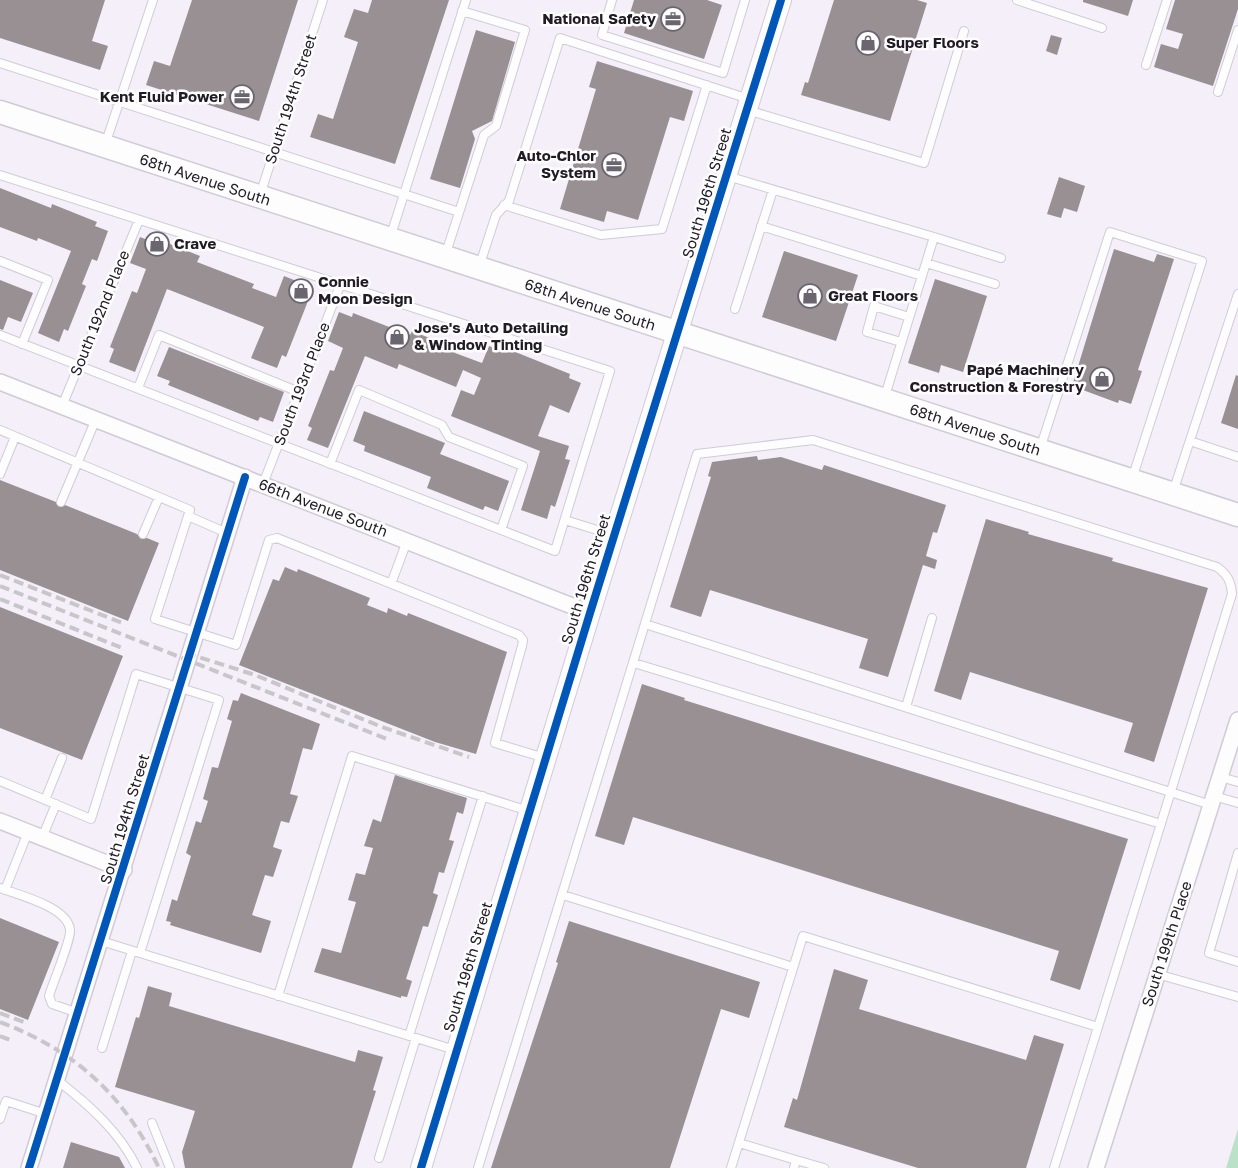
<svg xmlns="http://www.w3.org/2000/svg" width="1238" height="1168" font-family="'Golos Text',sans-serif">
	<rect width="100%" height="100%" fill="#f5effa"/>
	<path fill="#bbe2c8" d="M 1238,1129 L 1238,1168 L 1226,1168 Z"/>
	<path fill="#989093" d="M 0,0 L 105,0 L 92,41 L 108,46 L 100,70 L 0,38 Z
		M 192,0 L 298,0 L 259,121 L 146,85 L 154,61 L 170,66 Z
		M 372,0 L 449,0 L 395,164 L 310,137 L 318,114 L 333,119 L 358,42 L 344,37 L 354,9 L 368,13 Z
		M 634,0 L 707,0 L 722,5 L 704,59 L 624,33 Z
		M 834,0 L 917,0 L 927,3 L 890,121 L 801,95 L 805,82 L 808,83 Z
		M 1083,0 L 1133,0 L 1128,16 L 1083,2 Z
		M 1175,0 L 1238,0 L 1238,9 L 1213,86 L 1154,67 L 1161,44 L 1178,49 L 1183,34 L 1166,29 Z
		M 476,30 L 515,42 L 492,121 L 472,131 L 475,139 L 460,188 L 430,179 Z
		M 1051,35 L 1062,38 L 1057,55 L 1046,51 Z
		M 597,61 L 693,91 L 684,121 L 670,117 L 638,220 L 607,211 L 604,222 L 560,209 L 596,89 L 589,87 Z
		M 1059,177 L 1085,186 L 1077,212 L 1064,208 L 1061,218 L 1047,214 Z
		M 0,188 L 51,208 L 52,204 L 97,222 L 95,226 L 108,231 L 97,261 L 92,259 L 82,284 L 86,286 L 68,331 L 64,329 L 59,342 L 38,333 L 71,251 L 38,238 L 37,241 L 0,227 Z
		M 140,237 L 153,242 L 155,238 L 200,256 L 197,262 L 254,284 L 252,288 L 276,297 L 284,276 L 309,286 L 304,299 L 308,301 L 286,357 L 282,355 L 277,368 L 251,358 L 264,327 L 167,289 L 135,372 L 109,362 L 114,349 L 110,347 L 132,291 L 137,293 L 146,269 L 130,263 Z
		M 1114,249 L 1154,262 L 1157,254 L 1174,259 L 1138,370 L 1142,371 L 1131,404 L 1119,400 L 1118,403 L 1072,386 Z
		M 784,251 L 858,275 L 836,341 L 762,317 Z
		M 935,279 L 987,296 L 963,372 L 941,365 L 939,373 L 908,363 Z
		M 0,280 L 33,293 L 21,322 L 8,317 L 3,330 L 0,329 Z
		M 339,312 L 352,317 L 353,313 L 410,335 L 412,331 L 457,349 L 455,353 L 482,363 L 489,346 L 501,351 L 503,347 L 570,374 L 569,378 L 581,383 L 569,413 L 550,405 L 538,436 L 569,446 L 565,459 L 570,460 L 555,507 L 551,505 L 547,519 L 521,510 L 540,451 L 451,416 L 461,390 L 474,395 L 481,378 L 463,370 L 456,387 L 399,364 L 397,369 L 365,356 L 328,448 L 307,440 L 312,428 L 308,426 L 330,370 L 334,371 L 343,348 L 328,341 Z
		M 169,347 L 284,392 L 273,422 L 260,417 L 258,421 L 168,385 L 170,381 L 157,376 Z
		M 1236,375 L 1238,376 L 1238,429 L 1221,423 Z
		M 364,411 L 445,443 L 440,454 L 509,481 L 498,511 L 485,506 L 483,510 L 427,488 L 431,477 L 364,451 L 365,446 L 353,441 Z
		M 757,456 L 758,460 L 781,457 L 822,470 L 824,465 L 946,505 L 937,533 L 933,532 L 926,556 L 937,560 L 935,569 L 923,565 L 888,677 L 859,668 L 868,639 L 710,590 L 701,617 L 670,607 L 711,477 L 708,476 L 712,462 Z
		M 0,480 L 56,502 L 59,507 L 65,505 L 137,534 L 141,539 L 147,538 L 159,543 L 128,621 L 0,570 Z
		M 986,519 L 1029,532 L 1028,534 L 1113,558 L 1112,561 L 1208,588 L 1154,762 L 1124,752 L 1133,723 L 970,672 L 961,700 L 934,691 Z
		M 285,567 L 297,572 L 298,569 L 370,598 L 367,605 L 387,613 L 388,608 L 407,616 L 408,613 L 507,652 L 476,754 L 435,742 L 239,665 L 273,579 L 279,581 Z
		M 0,607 L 123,656 L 82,760 L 0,728 Z
		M 642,684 L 685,698 L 684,700 L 1128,839 L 1080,990 L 1050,980 L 1059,951 L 633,817 L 624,845 L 595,836 Z
		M 241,693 L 320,724 L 312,750 L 303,748 L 290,794 L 298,796 L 289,823 L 281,821 L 273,847 L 282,850 L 273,877 L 265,875 L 252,915 L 271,921 L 261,953 L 170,925 L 171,922 L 166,921 L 172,899 L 177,901 L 191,856 L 186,853 L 196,821 L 201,823 L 208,801 L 203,799 L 212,767 L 218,768 L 232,721 L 227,719 L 233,700 L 238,701 Z
		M 395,775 L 467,798 L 463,814 L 457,812 L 449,840 L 454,841 L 444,873 L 439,872 L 433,893 L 438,895 L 428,927 L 423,926 L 406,979 L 412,981 L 407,997 L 401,996 L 401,998 L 314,972 L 322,948 L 341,953 L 356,902 L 348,900 L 356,873 L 365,875 L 373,848 L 364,846 L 373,819 L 381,822 Z
		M 0,918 L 59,942 L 28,1020 L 0,1009 Z
		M 569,921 L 760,982 L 749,1018 L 721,1009 L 670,1168 L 491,1168 L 558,963 L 556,962 Z
		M 834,969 L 868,980 L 859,1009 L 1026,1060 L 1034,1035 L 1064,1044 L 1026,1168 L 918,1168 L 784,1127 L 793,1098 L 797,1100 Z
		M 148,986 L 172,993 L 169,1006 L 355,1062 L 358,1050 L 383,1057 L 373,1090 L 376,1091 L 352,1168 L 185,1168 L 182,1152 L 195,1111 L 115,1087 L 136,1017 L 139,1018 Z
		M 71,1142 L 119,1157 L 125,1168 L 63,1168 Z"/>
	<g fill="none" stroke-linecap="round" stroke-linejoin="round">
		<g stroke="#d1cbd6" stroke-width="10">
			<path id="lane" d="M 612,0 L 602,35 L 723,73 L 745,0
				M 1017,0 L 1102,28
				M 0,63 L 459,212
				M 1146,65 L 1167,0
				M 1218,92 L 1238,30
				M 747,110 L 924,163 L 964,31
				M 105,145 L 153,0
				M 0,175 L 610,371 L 555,551 L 0,335
				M 727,176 L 934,237
				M 260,195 L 323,0
				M 504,205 L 601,235 L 662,229 L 707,85
				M 761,226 L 922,276
				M 390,238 L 466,0
				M 445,256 L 484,135 L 496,126 L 525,30 L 462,11
				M 0,261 L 48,280 L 22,344
				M 926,263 L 995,284
				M 479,267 L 496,215 L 509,201 L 560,38 L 749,99
				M 735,309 L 773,190
				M 901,342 L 867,332 L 874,306 L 909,317
				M 138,388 L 159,335 L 299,392
				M 884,399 L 934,237 L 1001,258
				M 62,406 L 139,220
				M 0,430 L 190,510 L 188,516 L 227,533
				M 1190,441 L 1238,457
				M 1040,449 L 1110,232 L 1202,261 L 1132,479
				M 330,464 L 359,390 L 442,425 L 449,437 L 523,466 L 501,530
				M 0,474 L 15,437
				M 263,484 L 341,283
				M 1173,492 L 1238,294
				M 61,502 L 96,419
				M 188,516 L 155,619 L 236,645 L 269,540 L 277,538 L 519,635 L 523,640 L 522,646 L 495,743 L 545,758
				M 565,520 L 613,535
				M 143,534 L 159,497
				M 391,584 L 407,541
				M 645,624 L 1211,805
				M 634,663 L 1161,824
				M 906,707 L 932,618
				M 1220,777 L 1238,782
				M 0,781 L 91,819 L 136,674 L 219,700 L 140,953
				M 1214,796 L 1238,803
				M 45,800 L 62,758
				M 42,838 L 56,804
				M 1238,853 L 1209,953 L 1238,962
				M 0,888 C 19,895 68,907 70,930 C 71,941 53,982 49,996 L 52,1004 L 78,1013
				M 5,890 L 28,832
				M 563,895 L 793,967
				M 101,941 L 455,1050
				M 1157,974 L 1238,997
				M 278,996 L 352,756 L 529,811
				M 409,1036 L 483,796
				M 102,1048 L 132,951
				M 57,1080 C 88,1104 120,1132 137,1168
				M 0,1119 L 6,1101 L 46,1114
				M 152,1123 L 170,1168
				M 739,1143 L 796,1160
				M 379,1158 L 416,1038
				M 478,1168 L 697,454 L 813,440 L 1217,567 C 1228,575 1231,582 1232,594 L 1098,1027
				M 731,1168 L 803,936 L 1098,1027 L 1054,1168
				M 794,1168 L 796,1160 L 824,1168"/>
		</g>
		<g stroke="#d1cbd6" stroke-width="18">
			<path id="street" d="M 0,382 L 590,613
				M 0,821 L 124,870
				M 29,1168 L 245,477
				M 1096,1168 L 1238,720"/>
		</g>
		<g stroke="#d1cbd6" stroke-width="22">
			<path id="secondary" d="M 421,1168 L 590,613 L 781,0"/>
		</g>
		<g stroke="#d1cbd6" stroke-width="25">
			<path id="primary" d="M 0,112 L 1238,515"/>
		</g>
		<use href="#lane" stroke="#fefdfe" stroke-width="8"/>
		<use href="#street" stroke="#fefdfe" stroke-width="15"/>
		<use href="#secondary" stroke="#fefdfe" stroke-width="20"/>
		<use href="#primary" stroke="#fefdfe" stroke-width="22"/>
		<path stroke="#c8c6c9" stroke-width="4" stroke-dasharray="10 5" stroke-linecap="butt" d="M 0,575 L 125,624
			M 0,586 L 387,739
			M 0,599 L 122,648
			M 186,653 L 255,675 L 382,727 L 469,757
			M 0,1013 L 24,1022
			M 0,1022 C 76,1051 124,1095 159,1168
			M 0,1036 L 10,1040"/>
		<g stroke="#fdfdfd" stroke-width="11">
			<path id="cycleway" d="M 29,1168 L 245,477
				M 421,1168 L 590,613 L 781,0"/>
		</g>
		<use href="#cycleway" stroke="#0057b8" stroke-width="8"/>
	</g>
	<defs>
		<g id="office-ring" transform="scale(1.25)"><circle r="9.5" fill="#fdfdfd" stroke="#6b6570" stroke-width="1.5"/><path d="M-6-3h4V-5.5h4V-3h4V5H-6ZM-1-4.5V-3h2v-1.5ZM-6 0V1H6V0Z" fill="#6b6570"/></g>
		<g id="shop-ring" transform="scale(1.25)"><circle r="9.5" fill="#fdfdfd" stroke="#6b6570" stroke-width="1.5"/><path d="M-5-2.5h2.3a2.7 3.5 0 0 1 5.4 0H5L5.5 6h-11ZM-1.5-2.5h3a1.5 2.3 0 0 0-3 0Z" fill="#6b6570"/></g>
	</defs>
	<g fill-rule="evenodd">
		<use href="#office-ring" x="673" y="19"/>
		<use href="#shop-ring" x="868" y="43"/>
		<use href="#office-ring" x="242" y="97"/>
		<use href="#office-ring" x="614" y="165"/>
		<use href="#shop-ring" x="157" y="244"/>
		<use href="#shop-ring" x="301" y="291"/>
		<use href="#shop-ring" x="810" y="296"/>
		<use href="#shop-ring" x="397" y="337"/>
		<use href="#shop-ring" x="1102" y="379"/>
	</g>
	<g text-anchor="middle" stroke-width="5" stroke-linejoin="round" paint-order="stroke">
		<g font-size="15" font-weight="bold" fill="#211b26" stroke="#fdfdfd" text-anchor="start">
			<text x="656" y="24" text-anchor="end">National Safety</text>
			<text x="886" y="48">Super Floors</text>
			<text x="224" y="102" text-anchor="end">Kent Fluid Power</text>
			<text x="596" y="161" text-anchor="end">Auto-Chlor<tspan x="596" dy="17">System</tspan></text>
			<text x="174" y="249">Crave</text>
			<text x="318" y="287">Connie<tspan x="318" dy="17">Moon Design</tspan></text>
			<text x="828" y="301">Great Floors</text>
			<text x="414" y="333">Jose's Auto Detailing<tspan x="414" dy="17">&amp; Window Tinting</tspan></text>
			<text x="1084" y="375" text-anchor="end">Papé Machinery<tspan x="1084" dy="17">Construction &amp; Forestry</tspan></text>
		</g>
		<g font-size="15" fill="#211b26" stroke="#fdfdfd">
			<text transform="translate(291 99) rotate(-72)" y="5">South 194th Street</text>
			<text transform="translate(205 180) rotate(18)" y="5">68th Avenue South</text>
			<text transform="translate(707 193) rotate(-73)" y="5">South 196th Street</text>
			<text transform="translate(590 305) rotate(18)" y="5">68th Avenue South</text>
			<text transform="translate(100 313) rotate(-68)" y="5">South 192nd Place</text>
			<text transform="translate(302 384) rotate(-69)" y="5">South 193rd Place</text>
			<text transform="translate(975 430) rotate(18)" y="5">68th Avenue South</text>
			<text transform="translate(323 508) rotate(21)" y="5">66th Avenue South</text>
			<text transform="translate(586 579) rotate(-73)" y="5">South 196th Street</text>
			<text transform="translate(125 819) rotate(-73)" y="5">South 194th Street</text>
			<text transform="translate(1167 944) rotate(-72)" y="5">South 199th Place</text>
			<text transform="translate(468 967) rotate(-73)" y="5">South 196th Street</text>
		</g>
	</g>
</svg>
